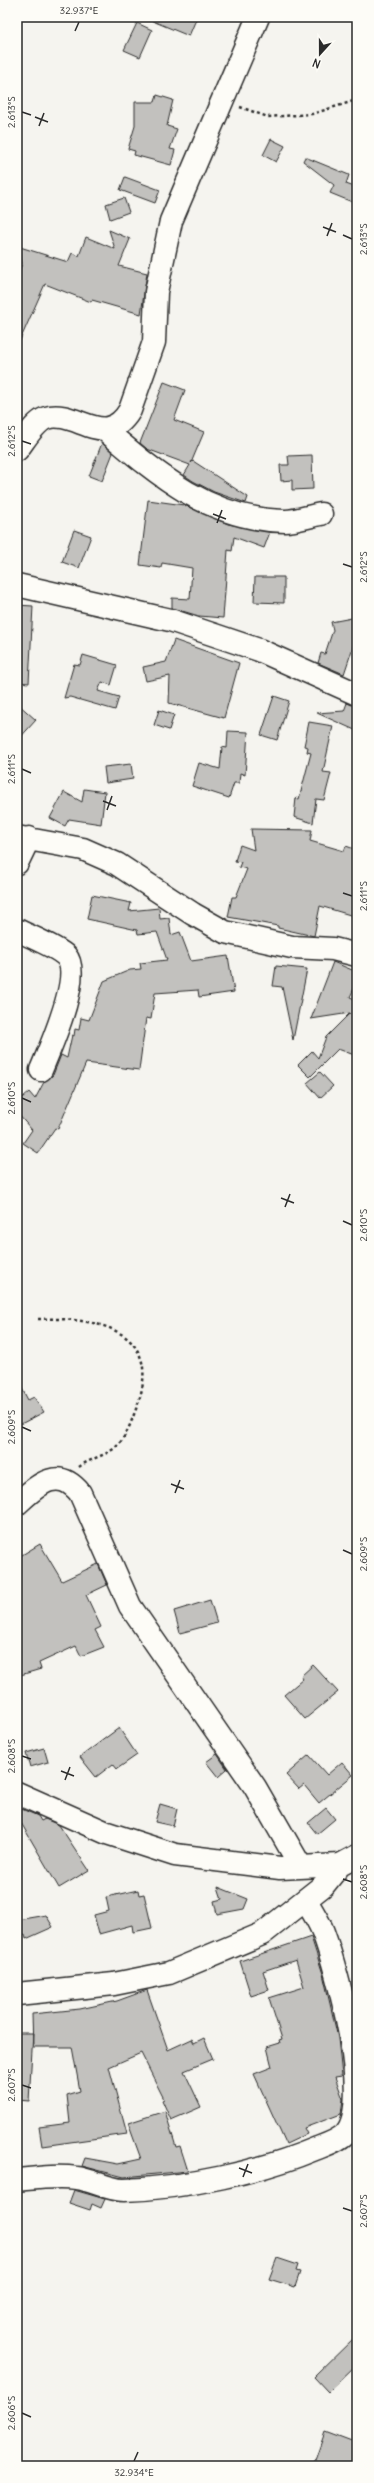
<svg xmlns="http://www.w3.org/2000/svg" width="374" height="2483" font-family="Delius,sans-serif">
	<rect width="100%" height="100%" fill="#f5f4ef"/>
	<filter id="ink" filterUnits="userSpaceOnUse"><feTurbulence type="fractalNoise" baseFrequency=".025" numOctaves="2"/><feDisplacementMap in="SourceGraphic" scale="8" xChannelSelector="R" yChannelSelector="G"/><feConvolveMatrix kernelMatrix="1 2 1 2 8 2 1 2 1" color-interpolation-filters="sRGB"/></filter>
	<g filter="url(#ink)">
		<path fill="#c2c1be" stroke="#2b2b2b" d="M 143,17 L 197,17 L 189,36 Z
			M 137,23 L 152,30 L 140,57 L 124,50 Z
			M 157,95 L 173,100 L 167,126 L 177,129 L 170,149 L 175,150 L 171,165 L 134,155 L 135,151 L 128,149 L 135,126 L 135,102 L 155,102 Z
			M 271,139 L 285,146 L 276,162 L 263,155 Z
			M 305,157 L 349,175 L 346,184 L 357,188 L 357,204 L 330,193 L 334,185 L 303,161 Z
			M 125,177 L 160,190 L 155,203 L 120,190 Z
			M 124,198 L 129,212 L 110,219 L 106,204 Z
			M 109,230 L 130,239 L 119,266 L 147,273 L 141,314 L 92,300 L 91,302 L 45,284 L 17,347 L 17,276 L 22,264 L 20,247 L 68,262 L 72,253 L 79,256 L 86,237 L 115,249 Z
			M 164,382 L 185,390 L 174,420 L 204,432 L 191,463 L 193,461 L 248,497 L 246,503 L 214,492 L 193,481 L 184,475 L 190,465 L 147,449 L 140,443 Z
			M 102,443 L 113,453 L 102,481 L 89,476 Z
			M 312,455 L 313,489 L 292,490 L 292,480 L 281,481 L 280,465 L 289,465 L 288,456 Z
			M 148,500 L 184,505 L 228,524 L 270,532 L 264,548 L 234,537 L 232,551 L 228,550 L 223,618 L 199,616 L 172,608 L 172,598 L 190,599 L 192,568 L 162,563 L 161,568 L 140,565 Z
			M 74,530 L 91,536 L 79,568 L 62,562 Z
			M 255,577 L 284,577 L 284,603 L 254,602 Z
			M 17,605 L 33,606 L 29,683 L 17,682 Z
			M 357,617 L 357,635 L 344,674 L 318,663 L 321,653 L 325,654 L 333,630 L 331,622 Z
			M 174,640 L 239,663 L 224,718 L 169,703 L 170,676 L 146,681 L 143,667 L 166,662 Z
			M 83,655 L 117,665 L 111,685 L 102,682 L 98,691 L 119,697 L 115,710 L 70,697 L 64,698 L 74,664 L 80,665 Z
			M 274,696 L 289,701 L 277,740 L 261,735 Z
			M 17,703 L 36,720 L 17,741 Z
			M 347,703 L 357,706 L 357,731 L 317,713 L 344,711 Z
			M 159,710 L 174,715 L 169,730 L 154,725 Z
			M 309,722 L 333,726 L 323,772 L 331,773 L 324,800 L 316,799 L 313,823 L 294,817 L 296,798 L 299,799 L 311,753 L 307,752 L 308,747 L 304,746 Z
			M 228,731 L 248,732 L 245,775 L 240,773 L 239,783 L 234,783 L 229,798 L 192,786 L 199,763 L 220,769 L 222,747 L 227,748 Z
			M 131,764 L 133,779 L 106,783 L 104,767 Z
			M 84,789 L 105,792 L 101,824 L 69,819 L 65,826 L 50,818 L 64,792 L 82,802 Z
			M 251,829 L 312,830 L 310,841 L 344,851 L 346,846 L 357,850 L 357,917 L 320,906 L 314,936 L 278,928 L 278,926 L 228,917 L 232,897 L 236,897 L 247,869 L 239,867 L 241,862 L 235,861 L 240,845 L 254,850 Z
			M 92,895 L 131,903 L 129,911 L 159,908 L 160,919 L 169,918 L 171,935 L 180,932 L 191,961 L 228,956 L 234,992 L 199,997 L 198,990 L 155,993 L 151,1019 L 146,1018 L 139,1070 L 86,1063 L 58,1129 L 55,1128 L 38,1153 L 23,1143 L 32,1130 L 17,1113 L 17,1102 L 29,1092 L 35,1099 L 44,1082 L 53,1075 L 61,1055 L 67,1058 L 72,1035 L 74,1036 L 75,1029 L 79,1030 L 81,1018 L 89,1020 L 104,981 L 130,970 L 141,969 L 140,963 L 167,960 L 157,932 L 138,934 L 137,930 L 87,919 Z
			M 333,962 L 357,972 L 357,982 L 350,997 L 357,1000 L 357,1056 L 338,1049 L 310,1077 L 298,1065 L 312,1051 L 318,1058 L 326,1037 L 350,1013 L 311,1019 Z
			M 276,966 L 307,969 L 293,1040 L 282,987 L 273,986 Z
			M 320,1072 L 333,1086 L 320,1098 L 307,1083 Z
			M 17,1379 L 28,1400 L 34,1397 L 44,1412 L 17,1426 Z
			M 40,1544 L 62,1581 L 98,1564 L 107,1585 L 86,1595 L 101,1627 L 95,1630 L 104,1647 L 81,1656 L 76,1646 L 39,1663 L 41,1669 L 17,1676 L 17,1558 Z
			M 210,1600 L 217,1623 L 180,1633 L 174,1611 Z
			M 313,1665 L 338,1692 L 305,1719 L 284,1695 L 303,1679 L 301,1676 Z
			M 119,1728 L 137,1755 L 117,1769 L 113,1764 L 96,1777 L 80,1757 Z
			M 44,1748 L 48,1762 L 30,1767 L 26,1753 Z
			M 217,1754 L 227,1769 L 218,1777 L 206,1762 Z
			M 309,1755 L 327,1775 L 342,1762 L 353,1775 L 319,1803 L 304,1785 L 299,1789 L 286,1775 Z
			M 160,1804 L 177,1809 L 173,1826 L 155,1822 Z
			M 17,1807 L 38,1816 L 41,1821 L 45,1819 L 59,1825 L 89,1870 L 59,1888 L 17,1816 Z
			M 326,1808 L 335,1819 L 317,1834 L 308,1823 Z
			M 218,1887 L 248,1899 L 244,1909 L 217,1914 L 214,1901 L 222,1899 Z
			M 138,1890 L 139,1895 L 144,1894 L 152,1928 L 133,1932 L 132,1925 L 99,1934 L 94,1915 L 109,1911 L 106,1897 Z
			M 46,1915 L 53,1927 L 26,1939 L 25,1935 L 17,1937 L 17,1920 Z
			M 311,1937 L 323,1974 L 338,2038 L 342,2076 L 335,2077 L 343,2099 L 341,2114 L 304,2128 L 307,2134 L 286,2144 L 254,2074 L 272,2067 L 267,2047 L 280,2043 L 279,2040 L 282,2039 L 269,1998 L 304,1987 L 296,1960 L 263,1971 L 269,1990 L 251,1996 L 240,1961 Z
			M 147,1990 L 168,2050 L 192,2039 L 194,2043 L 204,2038 L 213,2059 L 184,2071 L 201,2107 L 171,2120 L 162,2100 L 164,2099 L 141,2053 L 109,2067 L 127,2134 L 42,2146 L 39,2127 L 70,2123 L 67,2095 L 80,2091 L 72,2047 L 33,2047 L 32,2014 L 80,2009 L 117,2001 Z
			M 17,2033 L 33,2033 L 29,2101 L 17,2100 Z
			M 165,2111 L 176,2147 L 180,2146 L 188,2171 L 124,2177 L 82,2166 L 85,2158 L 118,2164 L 141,2159 L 128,2123 Z
			M 74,2190 L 105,2199 L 101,2208 L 92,2204 L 90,2210 L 69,2203 Z
			M 277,2258 L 298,2265 L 296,2271 L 300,2272 L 295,2287 L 269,2279 Z
			M 357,2335 L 357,2364 L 328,2392 L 314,2377 Z
			M 325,2432 L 357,2444 L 357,2466 L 313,2466 Z"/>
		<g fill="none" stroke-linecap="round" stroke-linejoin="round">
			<g stroke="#2b2b2b" stroke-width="25">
				<path id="minor" d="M 104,429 C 158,475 210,520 285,521 C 296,521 309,516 321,514
					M 17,450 C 25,440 34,423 46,418 C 76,408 105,452 130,410 L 154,342 L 156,292 L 171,221 L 258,17
					M 17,585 L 170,620 L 259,650 L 357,694
					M 17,837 L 83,849 L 117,864 L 193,914 L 225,932 L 292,947 L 333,949 L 357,955
					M 17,863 L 29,838
					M 17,930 C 29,936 57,947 66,956 C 83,975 50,1048 41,1070
					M 17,1504 C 37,1486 57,1465 80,1493 L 130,1606 L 255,1787 L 301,1867
					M 17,1793 L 107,1833 L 175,1855 L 280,1868 L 340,1865 L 357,1856
					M 17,1994 L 114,1984 L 169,1973 L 262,1934 L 324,1885 L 340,1865
					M 17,2180 C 37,2178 57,2175 77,2178 C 93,2180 108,2190 124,2190 C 185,2188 260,2172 315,2149 C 325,2145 338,2141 345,2134 C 374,2103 337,1970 323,1932 C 319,1921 311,1910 306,1900"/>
			</g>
			<path stroke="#2b2b2b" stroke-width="2.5" stroke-dasharray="3 3" stroke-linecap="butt" d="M 240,107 L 268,117 L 312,114 L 357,100
				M 38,1319 C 99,1317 166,1331 136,1409 C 131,1422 125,1442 112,1450 C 101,1457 89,1459 79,1467"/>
			<use href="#minor" stroke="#fdfcf7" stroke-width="22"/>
		</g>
	</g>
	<path fill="none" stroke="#2b2b2b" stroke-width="1.5" d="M 75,31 L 79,22M 22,112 L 31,115M 35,117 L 48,122M 39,126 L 44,113M 323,227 L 336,232M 343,235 L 352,239M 327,236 L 332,223M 22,441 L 31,444M 213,514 L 226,519M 217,523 L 222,510M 343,564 L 352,567M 22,769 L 31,773M 103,801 L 116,806M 107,810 L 112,796M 343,893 L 352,896M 22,1098 L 31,1102M 281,1198 L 294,1203M 285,1207 L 290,1194M 343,1221 L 352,1225M 22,1427 L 31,1431M 171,1484 L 184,1489M 175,1493 L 180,1480M 343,1550 L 352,1554M 22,1756 L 31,1759M 61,1771 L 74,1776M 65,1780 L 70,1767M 343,1879 L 352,1882M 22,2085 L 31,2088M 239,2168 L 252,2173M 243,2177 L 248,2164M 343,2208 L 352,2211M 22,2413 L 31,2417M 134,2461 L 138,2452"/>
	<rect width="374" height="2483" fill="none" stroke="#fdfcf7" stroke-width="44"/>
	<g transform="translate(320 54) rotate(201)" stroke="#fdfcf7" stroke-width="3" paint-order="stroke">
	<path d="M0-3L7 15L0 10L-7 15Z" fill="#2b2b2b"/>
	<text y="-6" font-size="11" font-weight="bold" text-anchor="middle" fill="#2b2b2b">N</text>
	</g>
	<rect x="22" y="22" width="330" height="2439" fill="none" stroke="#2b2b2b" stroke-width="1.5"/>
	<g font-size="10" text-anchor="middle" fill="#2b2b2b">
		<text x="79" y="14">32.937°E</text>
		<text transform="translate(11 112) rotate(-90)" y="4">2.613°S</text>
		<text transform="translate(363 239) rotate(-90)" y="4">2.613°S</text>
		<text transform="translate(11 441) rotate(-90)" y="4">2.612°S</text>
		<text transform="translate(363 567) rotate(-90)" y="4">2.612°S</text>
		<text transform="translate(11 769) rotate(-90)" y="4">2.611°S</text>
		<text transform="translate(363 896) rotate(-90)" y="4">2.611°S</text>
		<text transform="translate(11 1098) rotate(-90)" y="4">2.610°S</text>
		<text transform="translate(363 1225) rotate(-90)" y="4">2.610°S</text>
		<text transform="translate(11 1427) rotate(-90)" y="4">2.609°S</text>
		<text transform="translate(363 1554) rotate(-90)" y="4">2.609°S</text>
		<text transform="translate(11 1756) rotate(-90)" y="4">2.608°S</text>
		<text transform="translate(363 1882) rotate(-90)" y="4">2.608°S</text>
		<text transform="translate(11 2085) rotate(-90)" y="4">2.607°S</text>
		<text transform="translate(363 2211) rotate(-90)" y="4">2.607°S</text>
		<text transform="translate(11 2413) rotate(-90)" y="4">2.606°S</text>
		<text x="134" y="2476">32.934°E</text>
	</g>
</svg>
